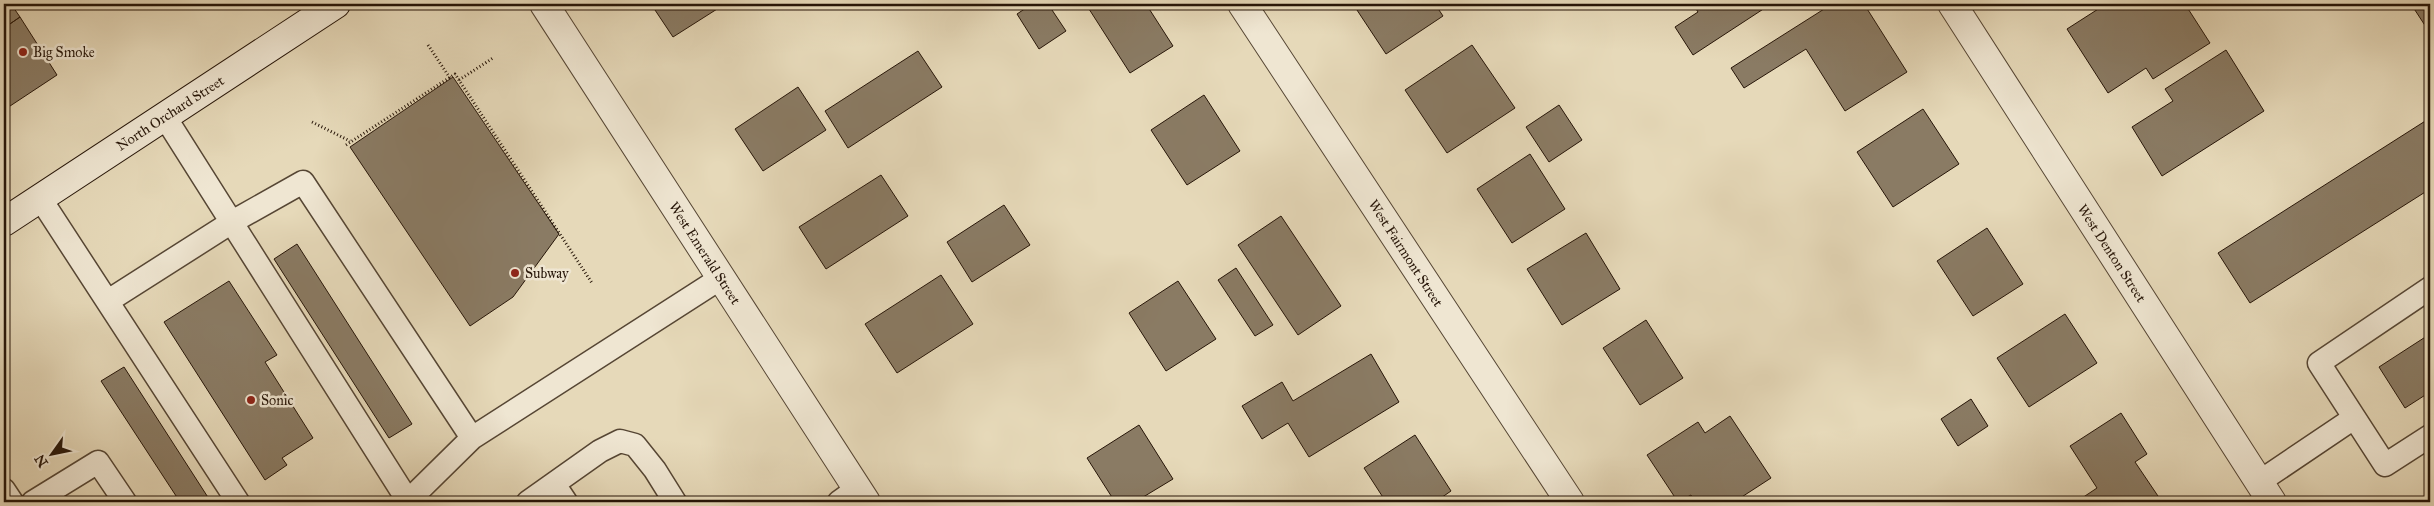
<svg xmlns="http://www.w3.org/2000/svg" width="2434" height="506" font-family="'IM FELL Great Primer',serif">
	<rect width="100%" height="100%" fill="#e6d9b9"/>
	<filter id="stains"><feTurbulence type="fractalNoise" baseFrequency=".004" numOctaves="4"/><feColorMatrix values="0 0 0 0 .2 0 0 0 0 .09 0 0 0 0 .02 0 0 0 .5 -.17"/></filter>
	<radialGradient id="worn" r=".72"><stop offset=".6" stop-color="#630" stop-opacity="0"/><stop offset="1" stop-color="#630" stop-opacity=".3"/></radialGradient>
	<path fill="#8a7b64" stroke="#261508" d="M 4,4 L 11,4 L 20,17 L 4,28 Z
		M 651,4 L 725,4 L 673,37 Z
		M 1032,4 L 1048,4 L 1066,31 L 1039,49 L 1017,14 Z
		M 1098,4 L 1146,4 L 1173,46 L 1130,73 L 1089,9 Z
		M 1353,4 L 1435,4 L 1443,16 L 1386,54 Z
		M 1693,4 L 1771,4 L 1693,55 L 1675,27 L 1698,12 Z
		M 1832,4 L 1864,4 L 1907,72 L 1845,111 L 1806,49 L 1744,88 L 1731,68 Z
		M 2106,4 L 2185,4 L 2210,43 L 2153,79 L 2146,68 L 2108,93 L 2067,29 Z
		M 2411,4 L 2430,4 L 2430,24 L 2426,27 Z
		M 20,17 L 57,75 L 4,110 L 4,28 Z
		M 1472,45 L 1515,108 L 1447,153 L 1405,90 Z
		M 2226,50 L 2264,111 L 2162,176 L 2132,127 L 2173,101 L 2165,89 Z
		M 918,51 L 942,87 L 848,148 L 825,111 Z
		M 453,77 L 559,234 L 513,297 L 470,326 L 350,147 Z
		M 798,87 L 826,130 L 763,171 L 735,129 Z
		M 1204,95 L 1240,151 L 1187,185 L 1151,130 Z
		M 1559,105 L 1582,140 L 1549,162 L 1526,127 Z
		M 1923,109 L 1959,164 L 1893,207 L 1857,152 Z
		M 2430,118 L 2430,189 L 2250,303 L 2218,253 Z
		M 1530,154 L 1565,209 L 1512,243 L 1477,189 Z
		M 881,175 L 908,216 L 826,269 L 799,227 Z
		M 1004,205 L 1030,245 L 972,282 L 947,242 Z
		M 1281,216 L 1341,306 L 1298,335 L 1238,245 Z
		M 1987,228 L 2023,284 L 1973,316 L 1937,261 Z
		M 1586,233 L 1620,289 L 1562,325 L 1527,269 Z
		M 297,244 L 412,424 L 389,438 L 274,259 Z
		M 1236,268 L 1273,325 L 1255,336 L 1218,280 Z
		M 941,275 L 973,324 L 897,373 L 865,324 Z
		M 229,281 L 277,355 L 265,362 L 313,438 L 282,458 L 287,465 L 265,480 L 164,322 Z
		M 1178,281 L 1216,339 L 1166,371 L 1129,313 Z
		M 2065,314 L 2097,363 L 2029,407 L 1997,358 Z
		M 1646,320 L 1683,378 L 1640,405 L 1603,348 Z
		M 2430,334 L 2430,392 L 2405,408 L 2379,367 Z
		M 1371,354 L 1399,402 L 1309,457 L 1288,423 L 1262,439 L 1242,406 L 1282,382 L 1293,401 Z
		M 124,367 L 211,502 L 180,502 L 101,381 Z
		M 1971,399 L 1988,426 L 1958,446 L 1941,419 Z
		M 2121,413 L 2147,454 L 2135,462 L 2160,499 L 2155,502 L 2076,502 L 2097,488 L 2070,446 Z
		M 1730,416 L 1771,478 L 1734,502 L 1695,502 L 1691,495 L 1678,502 L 1647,455 L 1698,422 L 1705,433 Z
		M 1139,425 L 1173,479 L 1135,502 L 1115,502 L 1087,458 Z
		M 1415,435 L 1451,491 L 1435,502 L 1386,502 L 1364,468 Z"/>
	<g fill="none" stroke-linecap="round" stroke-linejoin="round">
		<g stroke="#564634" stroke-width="25">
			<path id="service" d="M 165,117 L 408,501 L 406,502
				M 40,198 L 238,502
				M 2430,288 L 2319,363 L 2385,465 L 2430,436
				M 108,301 L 232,222 L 303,182 L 472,438
				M 2259,482 L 2354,418
				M 554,484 L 566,502
				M 4,490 L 12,502
				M 408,501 L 472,438 L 721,278
				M 33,502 L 98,462 L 125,502
				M 528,502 L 600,451 L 620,441 L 635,445 L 655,470 L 675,502
				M 839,502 L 857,489"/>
		</g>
		<g stroke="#564634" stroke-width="30">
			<path id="minor" d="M 1242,4 L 1570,502
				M 1952,4 L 2272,502"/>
		</g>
		<g stroke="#564634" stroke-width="30">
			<path id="tertiary" d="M 544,4 L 866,502"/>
		</g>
		<g stroke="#261508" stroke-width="30">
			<path id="secondary" d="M 4,222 L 336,4"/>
		</g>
		<path stroke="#261508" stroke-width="3" stroke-dasharray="1 2.5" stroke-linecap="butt" d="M 428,45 L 450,78
			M 459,80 L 493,58
			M 312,122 L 350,141
			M 346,145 L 455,74 L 592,283"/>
		<use href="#service" stroke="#efe6d2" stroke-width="22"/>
		<use href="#minor" stroke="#efe6d2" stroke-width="28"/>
		<use href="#tertiary" stroke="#efe6d2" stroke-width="28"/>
		<use href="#secondary" stroke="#efe6d2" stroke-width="28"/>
	</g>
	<g fill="#8f2418" stroke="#efe6d2" stroke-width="2">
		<circle cx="23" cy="52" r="5"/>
		<circle cx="515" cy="273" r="5"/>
		<circle cx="251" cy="400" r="5"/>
	</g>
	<g text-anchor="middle" stroke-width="5" stroke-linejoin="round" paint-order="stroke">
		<g font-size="14" fill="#261508" stroke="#efe6d2" text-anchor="start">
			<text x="33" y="57">Big Smoke</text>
			<text x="525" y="278">Subway</text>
			<text x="261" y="405">Sonic</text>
		</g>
		<g font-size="14" fill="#261508" stroke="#efe6d2">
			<text transform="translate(170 113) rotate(-33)" y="5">North Orchard Street</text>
			<text transform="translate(705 253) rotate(57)" y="5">West Emerald Street</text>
			<text transform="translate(1406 253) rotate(57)" y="5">West Fairmont Street</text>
			<text transform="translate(2112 253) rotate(57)" y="5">West Denton Street</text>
		</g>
	</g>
	<rect width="2434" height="506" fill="none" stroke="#e6d9b9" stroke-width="20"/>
	<rect x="5" y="5" width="2424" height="496" fill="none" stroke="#261508" stroke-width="2.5"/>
	<rect x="10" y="10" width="2414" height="486" fill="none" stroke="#261508"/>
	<g transform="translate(52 454) rotate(237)" stroke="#efe6d2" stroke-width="4" paint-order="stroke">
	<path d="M0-4L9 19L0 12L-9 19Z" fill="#261508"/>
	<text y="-8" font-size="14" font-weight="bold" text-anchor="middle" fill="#261508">N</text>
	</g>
	<rect width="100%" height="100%" filter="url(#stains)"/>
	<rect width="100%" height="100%" fill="url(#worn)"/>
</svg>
